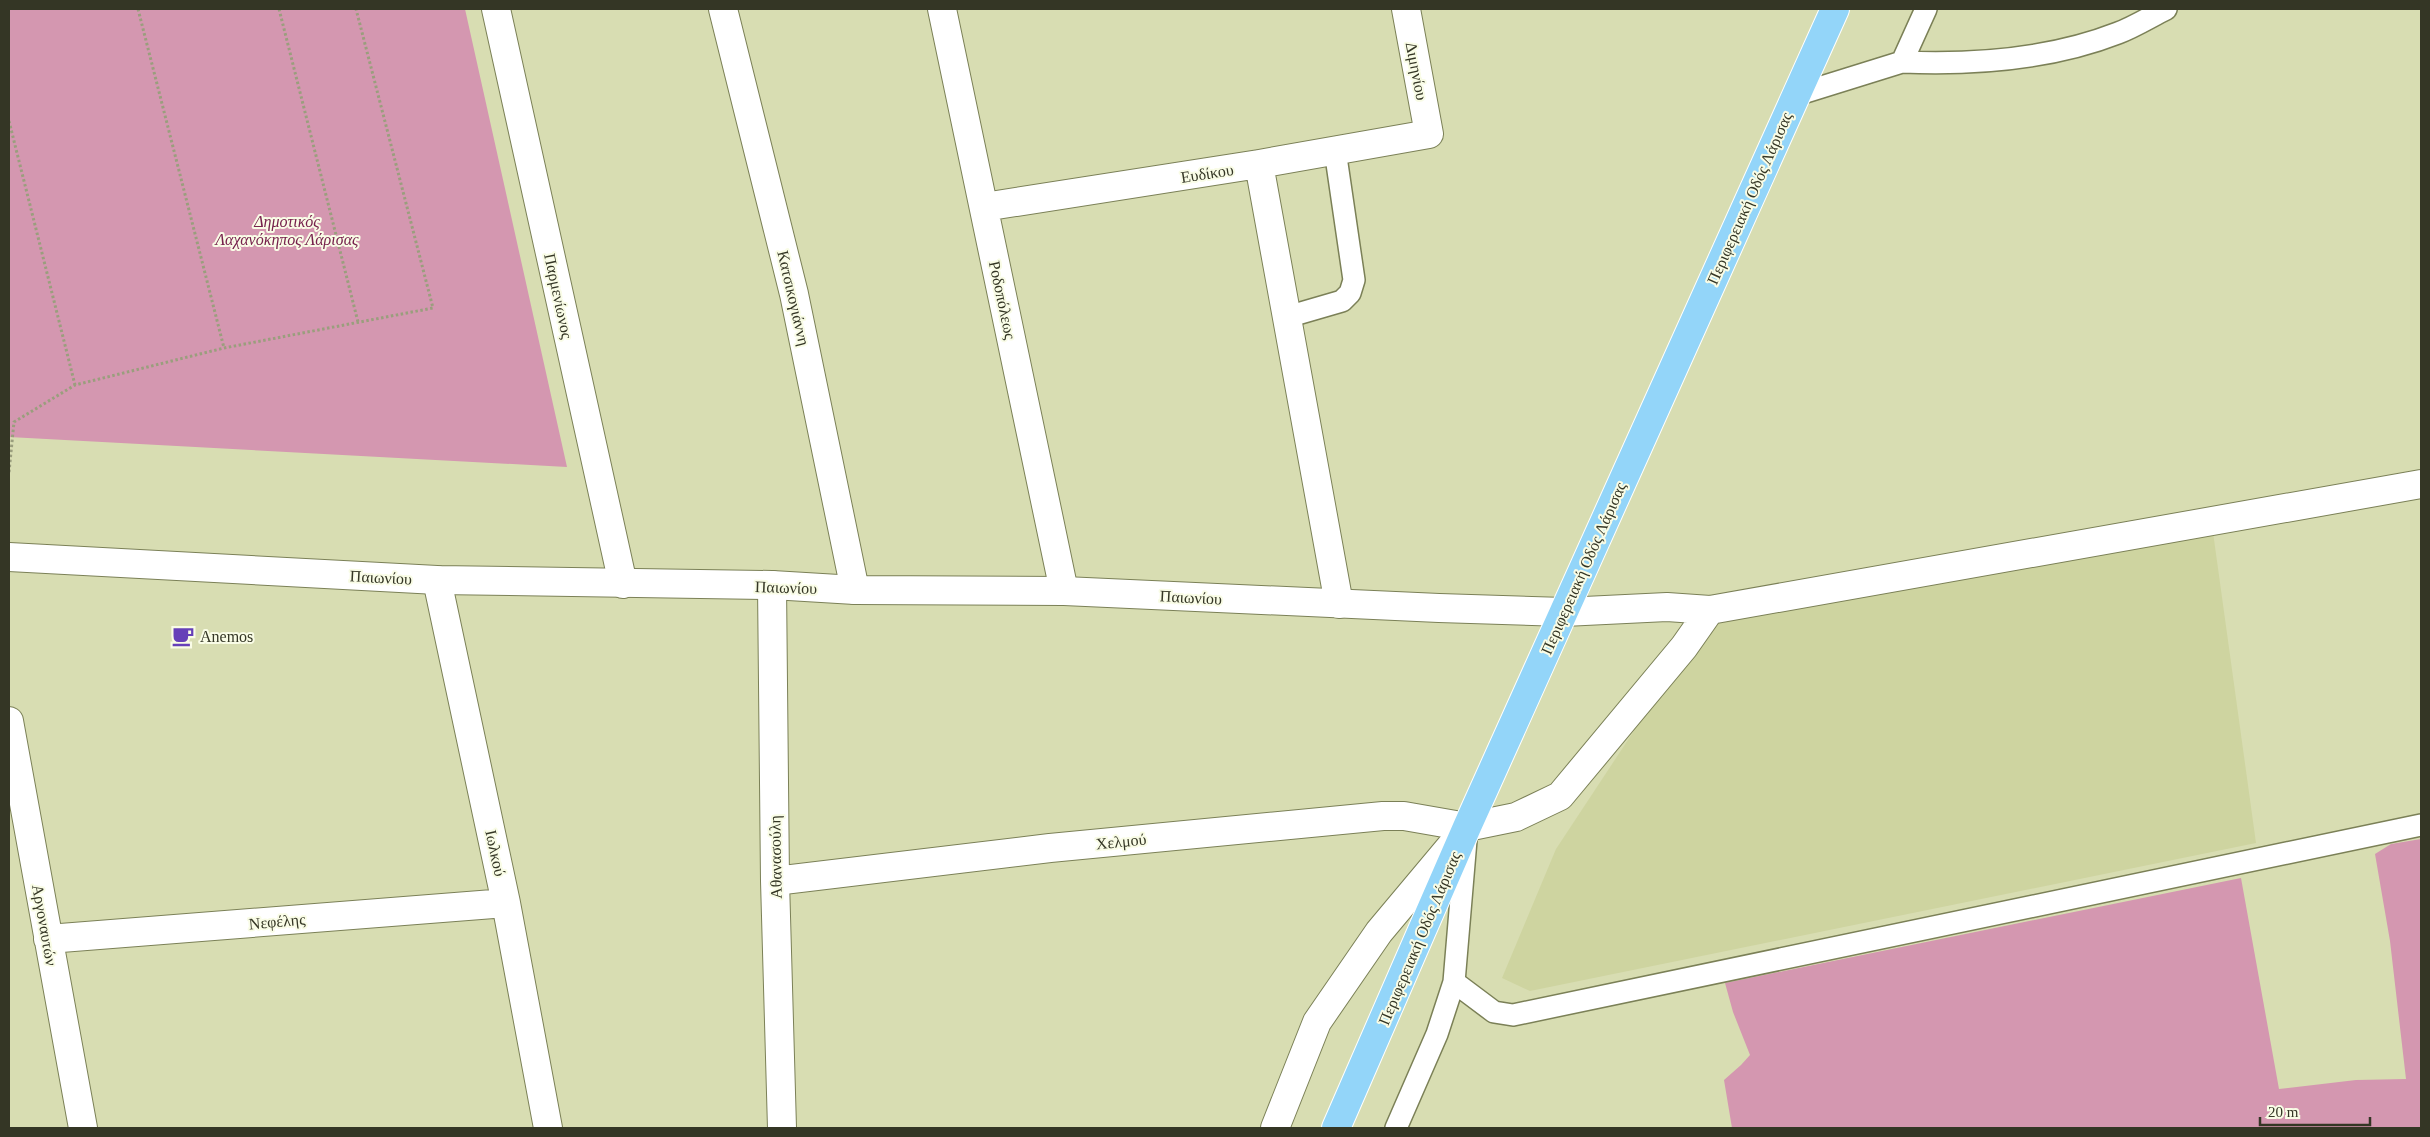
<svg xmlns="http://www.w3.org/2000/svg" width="2430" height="1137" font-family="Georgia,serif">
	<rect width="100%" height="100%" fill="#d8ddb2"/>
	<path fill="#ced4a0" d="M 2212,525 L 2256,843 L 1530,991 L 1502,978 L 1556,849 L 1682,658 L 1716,624 L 1755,606 Z"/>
	<path fill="#d497b0" d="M 9,9 L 465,9 L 567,467 L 9,437 Z
		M 2421,839 L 2421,1128 L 1732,1128 L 1724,1080 L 1741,1065 L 1750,1055 L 1733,1012 L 1725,983 L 2241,878 L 2279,1089 L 2356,1080 L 2406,1079 L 2390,941 L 2375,854 L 2391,844 Z"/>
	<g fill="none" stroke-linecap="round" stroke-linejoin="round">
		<g stroke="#7b8057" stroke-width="24">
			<path id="lane" d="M 1902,62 C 1974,65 2049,60 2118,33 C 2134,27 2150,17 2166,9
				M 1796,95 L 1902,62 L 1926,9
				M 1287,317 L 1342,301 L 1350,293 L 1354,280 L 1335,150
				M 1454,982 L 1494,1012 L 1513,1015 L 2421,825
				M 1396,1128 L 1437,1034 L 1454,982 L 1466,840"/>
		</g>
		<g stroke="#7b8057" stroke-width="30">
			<path id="street" d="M 496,9 L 623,584
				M 723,9 L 794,294 L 855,590
				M 942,9 L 1064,591
				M 1259,164 L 1339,604
				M 984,207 L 1259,164 L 1429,134 L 1406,9
				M 437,580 L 506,903 L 548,1128
				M 772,585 L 775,881 L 782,1128
				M 1564,612 L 1667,607 L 1710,610 L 2421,484
				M 9,721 L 83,1128
				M 775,881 L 1050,848 L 1383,816 L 1404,816 L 1467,827
				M 48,939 L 506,903
				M 1275,1128 L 1317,1022 L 1379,932 L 1467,827 L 1516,817 L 1560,796 L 1684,647 L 1710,610"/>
		</g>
		<g stroke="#7b8057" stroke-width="30">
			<path id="secondary" d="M 9,557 L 437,580 L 772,585 L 855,590 L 1064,591 L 1439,608 L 1564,612"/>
		</g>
		<g stroke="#fff" stroke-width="30">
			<path id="highway" d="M 1336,1128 L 1467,827 L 1835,9"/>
		</g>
		<path stroke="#9a9e7d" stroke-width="3" stroke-dasharray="2.5 2.5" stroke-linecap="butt" d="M 138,9 L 224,348
			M 279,9 L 358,322
			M 9,121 L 75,385
			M 9,472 L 14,422 L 75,385 L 224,348 L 433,308 L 356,9"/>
		<use href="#lane" stroke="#fff" stroke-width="21"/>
		<use href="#street" stroke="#fff" stroke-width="28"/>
		<use href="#secondary" stroke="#fff" stroke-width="28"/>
		<use href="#highway" stroke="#93d5f9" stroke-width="28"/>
	</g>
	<defs>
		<g id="cafe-bare" transform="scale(1.725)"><path d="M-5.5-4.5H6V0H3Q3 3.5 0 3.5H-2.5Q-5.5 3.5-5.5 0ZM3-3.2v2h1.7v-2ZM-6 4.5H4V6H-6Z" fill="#6640b8" stroke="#f9fce6" stroke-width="2.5" paint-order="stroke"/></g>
	</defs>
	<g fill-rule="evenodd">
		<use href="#cafe-bare" x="183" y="636"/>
	</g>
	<g text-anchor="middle" stroke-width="4" stroke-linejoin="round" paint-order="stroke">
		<g font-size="16" fill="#343625" stroke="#f9fce6">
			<text transform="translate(1417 71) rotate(79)" y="6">Διμηνίου</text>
			<text transform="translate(1207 173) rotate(-9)" y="6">Ευδίκου</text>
			<text transform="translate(1749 198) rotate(-66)" y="6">Περιφερειακή Οδός Λάρισας</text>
			<text transform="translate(559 296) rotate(78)" y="6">Παρμενίωνος</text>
			<text transform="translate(794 298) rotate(77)" y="6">Κατσικογιάννη</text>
			<text transform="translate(1003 300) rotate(78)" y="6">Ροδοπόλεως</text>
			<text transform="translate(1583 568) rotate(-66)" y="6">Περιφερειακή Οδός Λάρισας</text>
			<text transform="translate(381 577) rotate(3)" y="6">Παιωνίου</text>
			<text transform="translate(786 587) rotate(2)" y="6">Παιωνίου</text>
			<text transform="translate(1191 597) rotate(3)" y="6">Παιωνίου</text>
			<text transform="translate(1121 841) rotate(-6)" y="6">Χελμού</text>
			<text transform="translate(496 853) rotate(78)" y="6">Ιωλκού</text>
			<text transform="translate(775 857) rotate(-91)" y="6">Αθανασούλη</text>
			<text transform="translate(277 921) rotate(-5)" y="6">Νεφέλης</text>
			<text transform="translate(45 925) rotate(80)" y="6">Αργοναυτών</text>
			<text transform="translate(1419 938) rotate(-67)" y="6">Περιφερειακή Οδός Λάρισας</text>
		</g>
		<g font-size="16" font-style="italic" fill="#76214c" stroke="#f9fce6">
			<text x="287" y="227">Δημοτικός<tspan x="287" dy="18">Λαχανόκηπος Λάρισας</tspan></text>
		</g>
		<g font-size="16" fill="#343625" stroke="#f9fce6" text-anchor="start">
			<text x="200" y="642">Anemos</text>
		</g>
	</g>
	<rect width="2430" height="1137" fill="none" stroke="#343625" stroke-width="20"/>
	<path d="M2260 1117v8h110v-8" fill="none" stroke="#343625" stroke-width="2.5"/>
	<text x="2268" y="1117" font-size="15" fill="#343625" stroke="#f9fce6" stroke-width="4" paint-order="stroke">20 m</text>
</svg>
